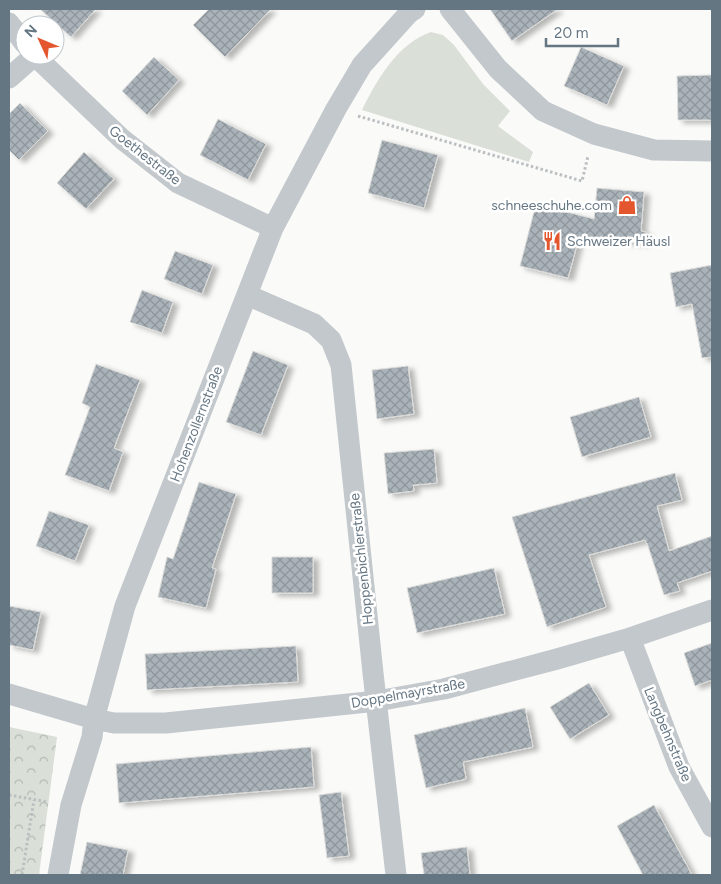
<svg xmlns="http://www.w3.org/2000/svg" width="721" height="884" font-family="Figtree,sans-serif">
	<defs>
		<pattern id="forest-crowns" width="20" height="18" patternUnits="userSpaceOnUse" patternTransform="scale(1.25)"><rect width="20" height="18" fill="#dadfd7"/><path d="M2 6a3 3 0 1 1 6 0M12 15a3 3 0 1 1 6 0" fill="none" stroke="#b4b9b4"/></pattern>
		<pattern id="building-cross-hatch" width="8" height="8" patternUnits="userSpaceOnUse" patternTransform="scale(1.25)"><rect width="8" height="8" fill="#aab3b9"/><path d="M0 0l8 8M0 8l8-8" fill="none" stroke="#8e969c"/></pattern>
		<filter id="shadow"><feDropShadow dx="5.5" dy="3" stdDeviation="2.5" flood-color="#0004"/></filter>
	</defs>
	<rect width="100%" height="100%" fill="#fafaf8"/>
	<path fill="#dadfd7" d="M 431,32 L 443,35 L 454,45 L 483,84 L 510,111 L 498,126 L 533,152 L 529,162 L 362,110 C 377,80 397,44 431,32 Z"/>
	<path fill="url(#forest-crowns)" d="M 9,727 L 57,737 L 39,875 L 9,875 Z"/>
	<path fill="url(#building-cross-hatch)" stroke="#dcdcda" filter="url(#shadow)" d="M 40,9 L 96,9 L 71,37 Z
		M 209,9 L 271,9 L 225,57 L 193,25 Z
		M 490,9 L 558,9 L 512,41 Z
		M 581,47 L 624,66 L 607,105 L 564,86 Z
		M 154,57 L 179,80 L 147,115 L 122,91 Z
		M 712,75 L 712,120 L 678,120 L 677,76 Z
		M 20,103 L 48,131 L 19,160 L 9,150 L 9,114 Z
		M 218,119 L 266,144 L 248,180 L 200,155 Z
		M 382,140 L 438,155 L 424,208 L 368,193 Z
		M 84,152 L 114,179 L 86,209 L 57,183 Z
		M 597,188 L 644,192 L 641,231 L 646,232 L 644,243 L 579,237 L 568,278 L 520,266 L 536,204 L 594,219 Z
		M 175,251 L 213,265 L 202,294 L 164,279 Z
		M 712,265 L 712,357 L 702,358 L 692,304 L 676,307 L 670,273 Z
		M 142,290 L 173,302 L 162,333 L 130,322 Z
		M 253,351 L 288,365 L 261,435 L 226,422 Z
		M 96,364 L 140,380 L 114,448 L 123,452 L 109,491 L 65,475 L 90,407 L 82,403 Z
		M 408,366 L 414,414 L 377,419 L 372,370 Z
		M 639,397 L 651,437 L 582,457 L 570,417 Z
		M 434,449 L 437,483 L 413,485 L 414,491 L 388,494 L 384,453 Z
		M 675,473 L 682,500 L 657,506 L 669,551 L 712,536 L 712,571 L 677,583 L 680,591 L 664,595 L 647,543 L 646,543 L 645,540 L 589,555 L 606,607 L 547,627 L 512,517 Z
		M 199,482 L 236,494 L 212,568 L 216,569 L 206,608 L 158,597 L 167,557 L 173,559 Z
		M 49,511 L 89,525 L 75,561 L 36,546 Z
		M 272,557 L 313,557 L 313,593 L 272,593 Z
		M 494,568 L 505,614 L 417,633 L 407,588 Z
		M 9,606 L 41,612 L 33,650 L 9,645 Z
		M 712,643 L 712,680 L 695,686 L 684,653 Z
		M 296,646 L 298,682 L 147,690 L 145,654 Z
		M 589,683 L 609,715 L 570,739 L 550,707 Z
		M 525,708 L 533,747 L 463,762 L 466,779 L 426,788 L 414,735 Z
		M 311,747 L 314,787 L 119,803 L 116,764 Z
		M 341,792 L 349,856 L 327,858 L 319,795 Z
		M 654,805 L 692,875 L 643,875 L 617,826 Z
		M 87,842 L 128,850 L 123,875 L 80,875 Z
		M 467,847 L 470,875 L 424,875 L 421,853 Z"/>
	<g fill="none" stroke-linecap="round" stroke-linejoin="round">
		<path stroke="#bbbfc2" stroke-width="3" stroke-dasharray="2.5 2.5" stroke-linecap="butt" d="M 358,116 L 582,181 L 588,156
			M 9,795 L 48,802
			M 22,875 L 34,800"/>
		<path stroke="#c3c8cc" stroke-width="21" d="M 450,9 L 498,69 L 543,111 L 594,134 L 654,150 L 712,151
			M 9,23 L 25,44
			M 34,55 L 122,139 L 178,183 L 273,228
			M 9,78 L 34,56
			M 247,295 L 314,324 L 331,340 L 341,365 L 373,673 L 396,875
			M 630,638 L 679,767 L 712,827
			M 9,694 L 94,719 L 114,723 L 166,723 L 377,701 L 444,689 L 557,659 L 630,638 L 712,610
			M 58,875 L 71,805 L 92,737 L 94,719 L 125,606 L 273,228 L 336,109 L 362,65 L 409,13 L 415,9"/>
	</g>
	<defs>
		<g id="shop-bare" transform="scale(1.5)"><path d="M-5-2.5h2.3a2.7 3.5 0 0 1 5.4 0H5L5.5 6h-11ZM-1.5-2.5h3a1.5 2.3 0 0 0-3 0Z" fill="#e4572e" stroke="#fff" stroke-width="2.5" paint-order="stroke"/></g>
		<g id="restaurant-bare" transform="scale(1.5)"><path d="M-5-6h1v4h1v-4h1v4h1v-4h1v5L-1.5 .5V6h-2V.5L-5-1ZM5-6V6H3V1.5H1.5Q1.5-4 5-6Z" fill="#e4572e" stroke="#fff" stroke-width="2.5" paint-order="stroke"/></g>
	</defs>
	<g fill-rule="evenodd">
		<use href="#shop-bare" x="627" y="205"/>
		<use href="#restaurant-bare" x="552" y="241"/>
	</g>
	<g text-anchor="middle" stroke-width="5" stroke-linejoin="round" paint-order="stroke">
		<g font-size="14" fill="#657683" stroke="#fff">
			<text transform="translate(145 155) rotate(38)" y="5">Goethestraße</text>
			<text transform="translate(196 424) rotate(-69)" y="5">Hohenzollernstraße</text>
			<text transform="translate(361 559) rotate(-96)" y="5">Hoppenbichlerstraße</text>
			<text transform="translate(408 693) rotate(-10)" y="5">Doppelmayrstraße</text>
			<text transform="translate(668 734) rotate(67)" y="5">Langbehnstraße</text>
		</g>
		<g font-size="14" fill="#657683" stroke="#fff" text-anchor="end">
			<text x="612" y="210">schneeschuhe.com</text>
			<text x="567" y="246" text-anchor="start">Schweizer Häusl</text>
		</g>
	</g>
	<rect width="721" height="884" fill="none" stroke="#657683" stroke-width="20"/>
	<g transform="translate(40 40) rotate(314)"><circle r="24" fill="#ffffff" stroke="#c1c8cd"/>
	<path d="M0-4L9 19L0 12L-9 19Z" fill="#e4572e"/>
	<text y="-8" font-size="14" font-weight="bold" text-anchor="middle" fill="#657683">N</text>
	</g>
	<path d="M546 38v8h72v-8" fill="none" stroke="#657683" stroke-width="2.5"/>
	<text x="554" y="38" font-size="15" fill="#657683" stroke="#ffffff" stroke-width="4" paint-order="stroke">20 m</text>
</svg>
